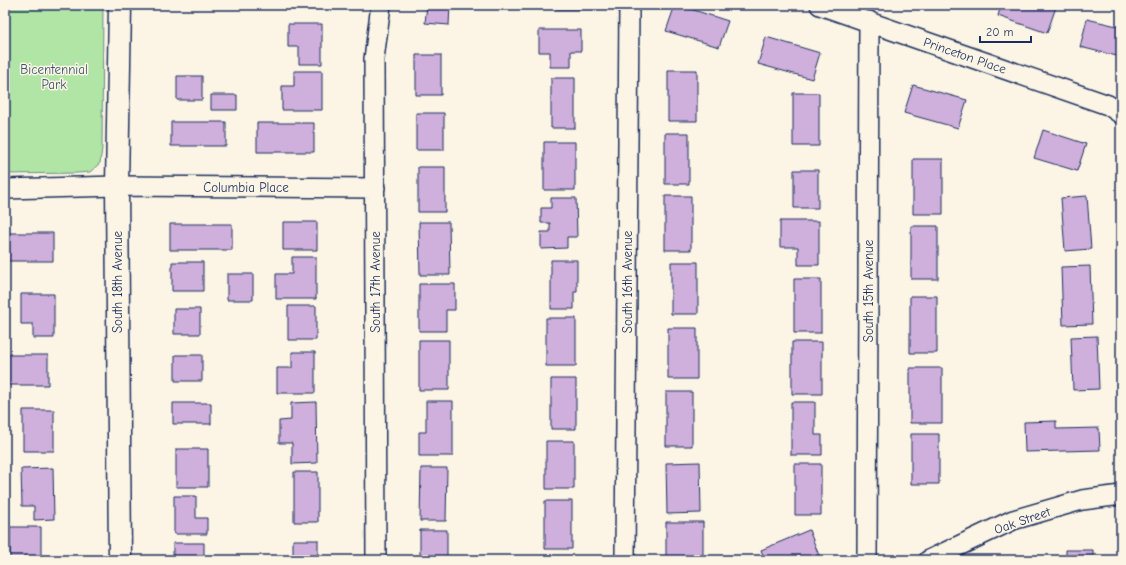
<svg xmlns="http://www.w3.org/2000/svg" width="1126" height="565" font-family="'Comic Neue',sans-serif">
	<rect width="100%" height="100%" fill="#fcf5e5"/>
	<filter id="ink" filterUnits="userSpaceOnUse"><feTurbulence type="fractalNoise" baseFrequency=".025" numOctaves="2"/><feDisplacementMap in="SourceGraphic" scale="8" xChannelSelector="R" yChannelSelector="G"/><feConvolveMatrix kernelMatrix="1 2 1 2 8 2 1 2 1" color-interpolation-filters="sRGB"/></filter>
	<g filter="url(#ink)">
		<path fill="#b1e5a6" stroke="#668a82" d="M 5,5 L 103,5 L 102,148 L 100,163 L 90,172 L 77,173 L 5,174 Z"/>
		<path fill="#cfafdb" stroke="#1b2f5e" d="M 427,5 L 450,5 L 449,25 L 425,23 Z
			M 556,5 L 593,5 L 593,9 L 556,9 Z
			M 675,5 L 678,5 L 728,21 L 719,47 L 666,31 Z
			M 962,5 L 976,5 L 975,9 Z
			M 1001,5 L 1051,5 L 1056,7 L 1047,33 L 998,16 Z
			M 1087,19 L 1121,27 L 1121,57 L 1080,47 Z
			M 288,24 L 322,24 L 322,64 L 299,64 L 299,47 L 288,47 Z
			M 539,30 L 581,30 L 581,51 L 571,51 L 571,67 L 550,67 L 550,52 L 539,52 Z
			M 766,37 L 820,53 L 812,79 L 758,64 Z
			M 416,55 L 441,55 L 441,95 L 416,95 Z
			M 668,70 L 697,70 L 697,121 L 668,121 Z
			M 294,71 L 322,71 L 322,110 L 282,110 L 282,86 L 294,86 Z
			M 177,76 L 202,76 L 202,100 L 177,100 Z
			M 551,78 L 575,78 L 575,128 L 551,128 Z
			M 913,85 L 967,100 L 958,128 L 904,113 Z
			M 793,93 L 819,93 L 819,146 L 793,146 Z
			M 211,95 L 237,95 L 237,110 L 211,110 Z
			M 416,113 L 444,113 L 444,150 L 416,150 Z
			M 171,122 L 226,122 L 226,146 L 171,146 Z
			M 257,123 L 314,123 L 314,152 L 257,152 Z
			M 1043,130 L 1086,144 L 1077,171 L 1034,158 Z
			M 665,133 L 689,133 L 689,184 L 665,184 Z
			M 544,142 L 575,142 L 575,190 L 544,190 Z
			M 913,159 L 943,159 L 943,214 L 913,214 Z
			M 418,167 L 445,167 L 445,212 L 418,212 Z
			M 794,170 L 818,170 L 818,208 L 794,208 Z
			M 665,196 L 691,196 L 691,250 L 665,250 Z
			M 1087,196 L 1091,249 L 1065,251 L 1061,198 Z
			M 551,198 L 576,198 L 577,237 L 567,237 L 567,248 L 541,249 L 541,232 L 550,232 L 550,223 L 541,223 L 541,208 L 551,208 Z
			M 780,221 L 819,221 L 819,265 L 798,265 L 798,247 L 780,247 Z
			M 283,222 L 317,222 L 317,250 L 283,250 Z
			M 419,222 L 449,222 L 450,275 L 420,275 Z
			M 170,224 L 232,224 L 232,250 L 170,250 Z
			M 911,226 L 938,226 L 938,279 L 911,279 Z
			M 5,233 L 53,233 L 53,261 L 5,261 Z
			M 292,257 L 316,257 L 316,299 L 276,299 L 276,274 L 292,274 Z
			M 551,260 L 577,260 L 577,292 L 574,292 L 574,309 L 551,309 Z
			M 172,262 L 203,262 L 203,291 L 172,291 Z
			M 671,262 L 698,262 L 698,314 L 671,314 Z
			M 1090,266 L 1092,324 L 1063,325 L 1061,267 Z
			M 227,274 L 253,274 L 253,300 L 227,300 Z
			M 794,279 L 821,279 L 821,333 L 794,333 Z
			M 419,284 L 455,284 L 455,310 L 446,310 L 446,331 L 419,331 Z
			M 21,294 L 54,294 L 54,338 L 33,338 L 33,324 L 21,324 Z
			M 910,296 L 937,296 L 937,353 L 910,353 Z
			M 288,306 L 316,306 L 316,340 L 288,340 Z
			M 174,309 L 200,309 L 200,334 L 174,334 Z
			M 546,318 L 576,318 L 576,366 L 546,366 Z
			M 668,328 L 697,328 L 697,379 L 668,379 Z
			M 1097,336 L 1099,389 L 1073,390 L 1071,337 Z
			M 419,340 L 449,340 L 449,390 L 419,390 Z
			M 792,342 L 822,342 L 822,394 L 792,394 Z
			M 292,352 L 315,352 L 315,393 L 277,393 L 277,368 L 292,368 Z
			M 5,355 L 48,355 L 48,385 L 5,385 Z
			M 175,355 L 202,355 L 202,381 L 175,381 Z
			M 910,368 L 942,368 L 942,423 L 910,423 Z
			M 551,379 L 576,379 L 576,429 L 551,429 Z
			M 666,392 L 692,392 L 692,446 L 666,446 Z
			M 426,401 L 453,401 L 453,456 L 419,456 L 419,432 L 426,432 Z
			M 316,402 L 317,463 L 292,464 L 292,443 L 279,443 L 279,421 L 291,420 L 291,403 Z
			M 791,402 L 815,402 L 815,435 L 822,435 L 822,455 L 791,455 Z
			M 173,403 L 211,403 L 211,424 L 173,424 Z
			M 23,410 L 54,410 L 54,451 L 23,451 Z
			M 1056,421 L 1056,429 L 1099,428 L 1100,450 L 1025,452 L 1024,422 Z
			M 911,434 L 939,434 L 939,484 L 911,484 Z
			M 546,441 L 574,441 L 574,489 L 546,489 Z
			M 176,449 L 208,449 L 208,487 L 176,487 Z
			M 700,462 L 701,513 L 667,514 L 666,463 Z
			M 795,464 L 821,464 L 821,515 L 795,515 Z
			M 53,468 L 54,519 L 34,520 L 34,506 L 22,506 L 21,469 Z
			M 421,468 L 447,468 L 446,521 L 420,521 Z
			M 294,472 L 318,472 L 318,522 L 294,522 Z
			M 174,496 L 196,496 L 196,518 L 207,518 L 207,534 L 174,534 Z
			M 545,501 L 572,501 L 572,549 L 545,549 Z
			M 666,522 L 703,522 L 703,560 L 666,560 Z
			M 10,527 L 41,527 L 41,560 L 10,560 Z
			M 420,530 L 447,530 L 447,560 L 420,560 Z
			M 809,530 L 820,558 L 815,560 L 765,560 L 761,550 Z
			M 293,540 L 318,540 L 318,560 L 293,560 Z
			M 173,543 L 204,543 L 204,560 L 173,560 Z
			M 1066,550 L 1093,550 L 1093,560 L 1066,560 Z"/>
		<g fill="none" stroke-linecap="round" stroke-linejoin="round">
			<g stroke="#1b2f5e" stroke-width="22">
				<path id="minor" d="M 820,5 L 1108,105 L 1121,114
					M 5,189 L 117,186 L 375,188
					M 376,560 L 374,59 L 381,5
					M 625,560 L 629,5
					M 867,560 L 869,21
					M 929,560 L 1013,520 L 1082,500 L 1121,495"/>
			</g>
			<g stroke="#1b2f5e" stroke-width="25">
				<path id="tertiary" d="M 120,560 L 117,186 L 120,5"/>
			</g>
			<use href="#minor" stroke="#fcf5e5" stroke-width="19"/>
			<use href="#tertiary" stroke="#fcf5e5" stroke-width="22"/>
		</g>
	</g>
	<g text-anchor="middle" stroke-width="3" stroke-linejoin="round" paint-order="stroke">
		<g font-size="13" fill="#1b2f5e" stroke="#fcf5e5">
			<text transform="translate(965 55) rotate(19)" y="5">Princeton Place</text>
			<text x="246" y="192">Columbia Place</text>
			<text transform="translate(117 282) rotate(-90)" y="5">South 18th Avenue</text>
			<text transform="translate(375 282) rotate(-90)" y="5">South 17th Avenue</text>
			<text transform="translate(627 282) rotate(-90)" y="5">South 16th Avenue</text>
			<text transform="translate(868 291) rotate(-90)" y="5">South 15th Avenue</text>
			<text transform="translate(1022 520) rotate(-19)" y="5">Oak Street</text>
		</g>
		<g font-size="13" fill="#39536c" stroke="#fcf5e5">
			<text x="54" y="74">Bicentennial<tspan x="54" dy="15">Park</tspan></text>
		</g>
	</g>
	<rect width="1126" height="565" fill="none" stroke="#fcf5e5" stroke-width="20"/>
	<rect x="10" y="10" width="1106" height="545" fill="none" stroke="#1b2f5e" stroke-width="1.5" filter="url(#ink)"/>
	<path d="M980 36v6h51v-6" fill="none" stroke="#1b2f5e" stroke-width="2"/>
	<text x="986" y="36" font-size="12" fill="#1b2f5e" stroke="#fcf5e5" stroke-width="3" paint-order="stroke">20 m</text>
</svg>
